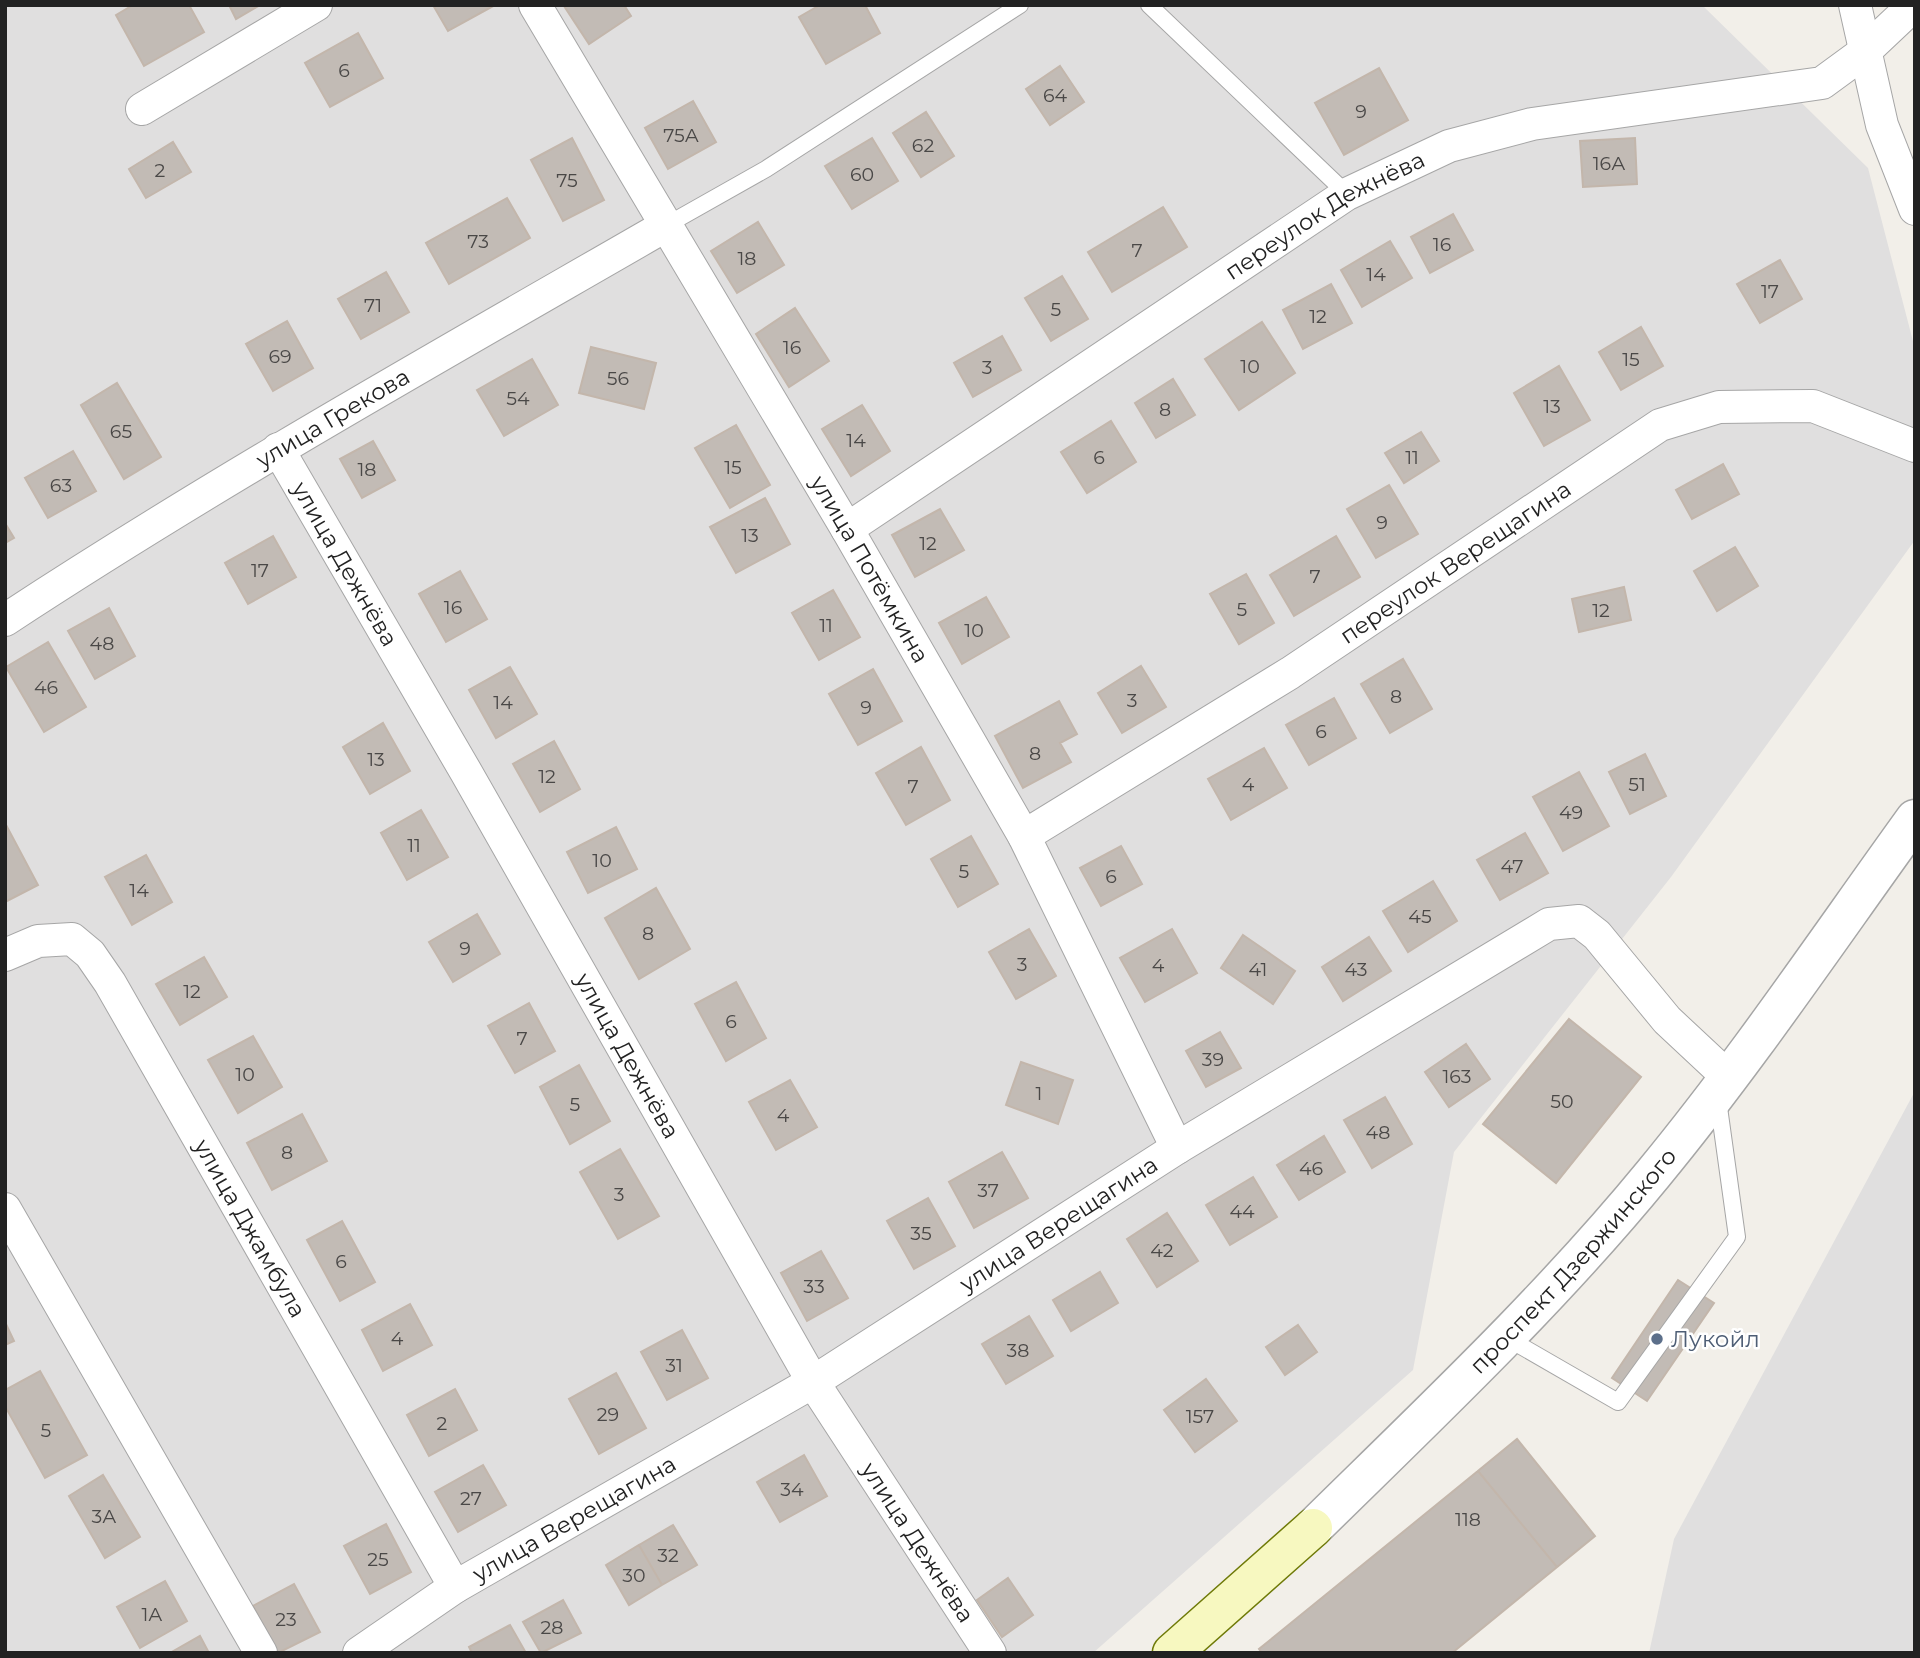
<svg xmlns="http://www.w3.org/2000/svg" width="1920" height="1658" font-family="Montserrat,sans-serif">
	<rect width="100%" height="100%" fill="#f2efe9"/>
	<path fill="#e0dfdf" d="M 5,5 L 1702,5 L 1868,168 L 1915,349 L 1915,540 L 1671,877 L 1454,1152 L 1413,1370 L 1093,1653 L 5,1653 Z
		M 1915,1091 L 1915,1653 L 1649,1653 L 1674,1539 Z"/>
	<path fill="#c2bbb5" stroke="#c3b6ab" stroke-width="2" d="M 133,5 L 189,5 L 204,32 L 144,66 L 116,15 Z
		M 229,5 L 260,5 L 236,19 Z
		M 433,5 L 495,5 L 448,31 Z
		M 624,5 L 631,16 L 589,44 L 564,6 Z
		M 820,5 L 865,5 L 880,33 L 826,64 L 799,17 Z
		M 358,33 L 383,78 L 330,107 L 305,63 Z
		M 1060,66 L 1084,102 L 1050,125 L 1026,89 Z
		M 1379,68 L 1408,120 L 1344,155 L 1315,103 Z
		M 693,101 L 716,142 L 668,169 L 645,128 Z
		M 926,112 L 954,156 L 921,177 L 893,133 Z
		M 572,138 L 604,200 L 563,221 L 531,160 Z
		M 872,138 L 898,181 L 852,209 L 825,166 Z
		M 1635,138 L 1637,184 L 1583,187 L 1580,141 Z
		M 173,142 L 191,172 L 146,198 L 129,169 Z
		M 507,198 L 530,238 L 449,284 L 426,243 Z
		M 1163,207 L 1187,247 L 1112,292 L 1088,252 Z
		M 1453,214 L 1473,250 L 1430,273 L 1411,237 Z
		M 758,222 L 784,265 L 737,293 L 711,251 Z
		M 1390,241 L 1412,278 L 1362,307 L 1341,270 Z
		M 1780,260 L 1802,299 L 1760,323 L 1737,284 Z
		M 386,272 L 409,312 L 361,339 L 338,299 Z
		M 1062,276 L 1088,319 L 1051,341 L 1025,298 Z
		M 1331,284 L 1352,323 L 1303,349 L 1283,310 Z
		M 795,308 L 829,361 L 789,387 L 756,334 Z
		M 287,321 L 313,368 L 273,391 L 246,344 Z
		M 1262,322 L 1295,373 L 1239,410 L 1205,359 Z
		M 1641,327 L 1663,366 L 1621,390 L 1599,352 Z
		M 1002,336 L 1021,370 L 973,397 L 954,363 Z
		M 591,347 L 656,363 L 644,409 L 579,393 Z
		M 532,359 L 558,405 L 504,436 L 477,390 Z
		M 1559,366 L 1590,420 L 1544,446 L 1514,393 Z
		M 1173,379 L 1195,415 L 1156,438 L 1135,403 Z
		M 117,383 L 161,457 L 124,479 L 81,405 Z
		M 862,405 L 890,451 L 851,476 L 822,429 Z
		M 1111,421 L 1136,462 L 1087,493 L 1061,452 Z
		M 736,425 L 770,485 L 730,508 L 695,448 Z
		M 1421,432 L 1439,461 L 1404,483 L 1385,453 Z
		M 373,441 L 395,480 L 362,498 L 340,459 Z
		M 73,451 L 96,491 L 48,518 L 25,478 Z
		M 1723,464 L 1739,494 L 1692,519 L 1676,490 Z
		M 1389,485 L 1418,534 L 1376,558 L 1347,509 Z
		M 765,498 L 790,544 L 736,573 L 710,527 Z
		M 940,509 L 964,550 L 915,577 L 892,535 Z
		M 5,523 L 14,538 L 5,543 Z
		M 273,536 L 296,577 L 248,604 L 225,563 Z
		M 1336,536 L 1360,577 L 1294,616 L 1270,575 Z
		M 1735,547 L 1758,586 L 1717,611 L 1694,571 Z
		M 460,571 L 487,619 L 446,642 L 419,594 Z
		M 1246,574 L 1274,623 L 1239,644 L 1210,594 Z
		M 1624,587 L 1631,620 L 1579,632 L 1572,599 Z
		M 833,590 L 860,637 L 819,660 L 792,613 Z
		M 986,597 L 1009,637 L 962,664 L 939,623 Z
		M 109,608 L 135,656 L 95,679 L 68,631 Z
		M 48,642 L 86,707 L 44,732 L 6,667 Z
		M 1403,659 L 1432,709 L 1390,733 L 1361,684 Z
		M 1141,666 L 1166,707 L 1122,733 L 1098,693 Z
		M 510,667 L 537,714 L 496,738 L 469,690 Z
		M 873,669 L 902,721 L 858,745 L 829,694 Z
		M 1334,698 L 1356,738 L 1309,765 L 1286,725 Z
		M 1059,701 L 1077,734 L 1060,743 L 1071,762 L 1023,788 L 995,736 Z
		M 383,723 L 410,771 L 370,794 L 343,747 Z
		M 554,741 L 580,789 L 540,812 L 513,764 Z
		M 921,747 L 950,800 L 906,825 L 876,773 Z
		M 1264,748 L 1287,788 L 1231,820 L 1208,779 Z
		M 1645,754 L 1666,796 L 1630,814 L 1609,772 Z
		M 1579,772 L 1609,826 L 1563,851 L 1533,797 Z
		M 421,810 L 448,857 L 407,880 L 381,833 Z
		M 5,823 L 38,885 L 5,902 Z
		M 616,827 L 637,869 L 588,893 L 567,852 Z
		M 1525,833 L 1548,873 L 1500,900 L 1477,860 Z
		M 971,836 L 998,884 L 958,907 L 931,859 Z
		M 1121,846 L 1142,884 L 1101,906 L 1080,868 Z
		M 146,855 L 172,902 L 132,925 L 105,877 Z
		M 1433,881 L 1457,921 L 1408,952 L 1383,911 Z
		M 656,888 L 690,949 L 639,979 L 605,918 Z
		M 477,914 L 500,954 L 453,982 L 429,942 Z
		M 1029,929 L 1056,976 L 1016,999 L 989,952 Z
		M 1172,929 L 1197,973 L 1145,1002 L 1120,958 Z
		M 1243,935 L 1295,971 L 1273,1004 L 1221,968 Z
		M 1369,937 L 1391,971 L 1343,1001 L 1322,967 Z
		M 204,957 L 227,997 L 180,1025 L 156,984 Z
		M 736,982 L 766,1038 L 726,1061 L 695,1004 Z
		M 529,1003 L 555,1051 L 515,1073 L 488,1026 Z
		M 1569,1019 L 1641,1077 L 1556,1183 L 1483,1124 Z
		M 1220,1032 L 1241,1068 L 1206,1087 L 1186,1051 Z
		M 253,1036 L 282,1087 L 238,1113 L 208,1060 Z
		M 1466,1044 L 1490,1079 L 1449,1107 L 1425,1072 Z
		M 1021,1062 L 1073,1080 L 1058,1124 L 1006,1105 Z
		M 579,1065 L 610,1121 L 570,1144 L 540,1087 Z
		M 790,1080 L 817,1127 L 776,1150 L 749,1102 Z
		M 1385,1097 L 1412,1144 L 1372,1168 L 1344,1120 Z
		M 302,1114 L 327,1161 L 272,1190 L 247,1143 Z
		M 1324,1136 L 1345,1172 L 1299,1200 L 1277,1165 Z
		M 620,1149 L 659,1216 L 618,1239 L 580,1172 Z
		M 1002,1152 L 1028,1198 L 974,1228 L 949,1182 Z
		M 1253,1177 L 1277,1217 L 1230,1245 L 1206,1205 Z
		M 928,1198 L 955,1246 L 914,1269 L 887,1221 Z
		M 1167,1213 L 1198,1261 L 1157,1287 L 1127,1239 Z
		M 342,1221 L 375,1282 L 340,1301 L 307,1240 Z
		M 821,1251 L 848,1298 L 807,1321 L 781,1273 Z
		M 1100,1272 L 1118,1303 L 1071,1331 L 1053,1300 Z
		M 1678,1280 L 1714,1303 L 1647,1401 L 1612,1378 Z
		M 410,1304 L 432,1345 L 383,1371 L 362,1330 Z
		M 1029,1316 L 1053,1356 L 1006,1384 L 982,1344 Z
		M 5,1322 L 14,1341 L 5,1345 Z
		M 1298,1325 L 1317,1352 L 1285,1375 L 1266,1347 Z
		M 682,1330 L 708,1378 L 667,1400 L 641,1352 Z
		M 40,1371 L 87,1455 L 45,1478 L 5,1406 L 5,1390 Z
		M 616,1373 L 646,1428 L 599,1454 L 569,1399 Z
		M 1206,1379 L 1237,1421 L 1195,1452 L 1164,1410 Z
		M 455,1389 L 477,1430 L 429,1456 L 407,1415 Z
		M 1517,1439 L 1595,1536 L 1557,1567 L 1478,1471 Z
		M 804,1455 L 827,1496 L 780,1522 L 757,1482 Z
		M 483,1465 L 506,1505 L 458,1532 L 435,1492 Z
		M 1478,1471 L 1557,1567 L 1452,1653 L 1262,1653 L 1259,1649 Z
		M 103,1475 L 140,1537 L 105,1558 L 69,1496 Z
		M 386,1524 L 411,1572 L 370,1594 L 344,1546 Z
		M 673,1525 L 697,1565 L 662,1585 L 639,1545 Z
		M 639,1545 L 662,1585 L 629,1605 L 606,1565 Z
		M 1008,1578 L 1033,1615 L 1002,1637 L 977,1600 Z
		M 165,1581 L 187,1621 L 140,1648 L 117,1607 Z
		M 294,1584 L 320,1632 L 278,1653 L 253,1606 Z
		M 563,1600 L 581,1633 L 541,1653 L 523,1622 Z
		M 510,1625 L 526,1653 L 472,1653 L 469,1647 Z
		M 200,1636 L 209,1653 L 170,1653 Z"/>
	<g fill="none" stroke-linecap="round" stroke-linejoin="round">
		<g stroke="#a6a6a6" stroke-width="18">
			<path id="service" d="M 1149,5 L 1347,194
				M 665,226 L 766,169 L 1020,5
				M 1507,1338 L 1618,1402 L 1737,1237 L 1718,1100"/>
		</g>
		<g stroke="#a6a6a6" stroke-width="34">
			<g id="minor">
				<path id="s1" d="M 535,5 L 847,529 L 1024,836 L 1177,1148"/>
				<path d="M 1855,5 L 1882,125 L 1915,209"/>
				<path d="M 142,109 L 316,5"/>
				<path id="s2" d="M 278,449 L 466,772 L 813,1382 L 990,1653"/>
				<path id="s3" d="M 847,529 L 1347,194 L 1449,146 L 1532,124 L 1822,83 L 1863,53 L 1914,5"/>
				<path id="s4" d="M 5,620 C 220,479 443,354 665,226"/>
				<path id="s5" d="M 1024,836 L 1290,673 L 1660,425 L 1719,407 L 1813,406 L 1915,446"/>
				<path id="s6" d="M 5,955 L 38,941 L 72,939 L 90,954 L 110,983 L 455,1587"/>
				<path d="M 5,1209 L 261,1653"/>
				<path id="s7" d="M 359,1653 L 455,1587 L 813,1382 L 1177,1148 L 1549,924 L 1579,921 L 1597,935 L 1667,1020 L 1728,1077"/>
			</g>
		</g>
		<g stroke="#a6a6a6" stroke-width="41">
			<g id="tertiary">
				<path id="s8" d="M 1313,1528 C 1430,1413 1550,1300 1654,1173 C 1747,1060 1829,938 1915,819"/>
			</g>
		</g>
		<g stroke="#6f7a08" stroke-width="41">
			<path id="secondary" d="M 1172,1653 L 1313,1528"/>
		</g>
		<use href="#service" stroke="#fff" stroke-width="16"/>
		<use href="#minor" stroke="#fff" stroke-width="32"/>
		<use href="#tertiary" stroke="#fff" stroke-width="38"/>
		<use href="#secondary" stroke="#f7f8c0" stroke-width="38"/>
	</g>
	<circle fill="#5c6f8a" stroke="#fff" stroke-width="2.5" cx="1657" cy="1339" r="7"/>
	<g text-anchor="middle" stroke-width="5" stroke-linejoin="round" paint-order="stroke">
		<g font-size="19" fill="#4a4847">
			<text x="344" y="77">6</text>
			<text x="1055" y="102">64</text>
			<text x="1361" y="118">9</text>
			<text x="681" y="142">75А</text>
			<text x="923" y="152">62</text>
			<text x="1609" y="170">16А</text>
			<text x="160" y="177">2</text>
			<text x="862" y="181">60</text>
			<text x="567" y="187">75</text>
			<text x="478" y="248">73</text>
			<text x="1442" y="251">16</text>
			<text x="1137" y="257">7</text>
			<text x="747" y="265">18</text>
			<text x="1376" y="281">14</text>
			<text x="1770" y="298">17</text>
			<text x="373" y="312">71</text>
			<text x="1056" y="316">5</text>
			<text x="1318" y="323">12</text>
			<text x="792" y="354">16</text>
			<text x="280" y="363">69</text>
			<text x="1631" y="366">15</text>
			<text x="1250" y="373">10</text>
			<text x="987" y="374">3</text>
			<text x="618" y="385">56</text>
			<text x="518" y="405">54</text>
			<text x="1552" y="413">13</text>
			<text x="1165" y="416">8</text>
			<text x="121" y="438">65</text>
			<text x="856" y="447">14</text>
			<text x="1099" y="464">6</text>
			<text x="1412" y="464">11</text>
			<text x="733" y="474">15</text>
			<text x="367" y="476">18</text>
			<text x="61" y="492">63</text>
			<text x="1382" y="529">9</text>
			<text x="750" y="542">13</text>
			<text x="928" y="550">12</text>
			<text x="260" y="577">17</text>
			<text x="1315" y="583">7</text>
			<text x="453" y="614">16</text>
			<text x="1242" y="616">5</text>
			<text x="1601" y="617">12</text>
			<text x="826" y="632">11</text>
			<text x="974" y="637">10</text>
			<text x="102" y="650">48</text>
			<text x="46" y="694">46</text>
			<text x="1396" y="703">8</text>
			<text x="1132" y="707">3</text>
			<text x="503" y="709">14</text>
			<text x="866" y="714">9</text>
			<text x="1321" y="738">6</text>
			<text x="1035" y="760">8</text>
			<text x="376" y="766">13</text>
			<text x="547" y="783">12</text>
			<text x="1248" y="791">4</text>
			<text x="1637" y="791">51</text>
			<text x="913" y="793">7</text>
			<text x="1571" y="819">49</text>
			<text x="414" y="852">11</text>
			<text x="602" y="867">10</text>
			<text x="1512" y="873">47</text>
			<text x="964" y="878">5</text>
			<text x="1111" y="883">6</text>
			<text x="139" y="897">14</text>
			<text x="1420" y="923">45</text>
			<text x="648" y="940">8</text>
			<text x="465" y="955">9</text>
			<text x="1022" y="971">3</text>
			<text x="1158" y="972">4</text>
			<text x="1258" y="976">41</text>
			<text x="1356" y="976">43</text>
			<text x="192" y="998">12</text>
			<text x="731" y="1028">6</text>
			<text x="522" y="1045">7</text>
			<text x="1213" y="1066">39</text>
			<text x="245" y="1081">10</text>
			<text x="1457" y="1083">163</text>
			<text x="1039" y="1100">1</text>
			<text x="1562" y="1108">50</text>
			<text x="575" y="1111">5</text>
			<text x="783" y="1122">4</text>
			<text x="1378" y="1139">48</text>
			<text x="287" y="1159">8</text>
			<text x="1311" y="1175">46</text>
			<text x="988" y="1197">37</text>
			<text x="619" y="1201">3</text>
			<text x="1242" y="1218">44</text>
			<text x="921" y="1240">35</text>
			<text x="1162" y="1257">42</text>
			<text x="341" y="1268">6</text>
			<text x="814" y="1293">33</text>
			<text x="397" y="1345">4</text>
			<text x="1018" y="1357">38</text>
			<text x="674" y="1372">31</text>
			<text x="608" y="1421">29</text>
			<text x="1200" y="1423">157</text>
			<text x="442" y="1430">2</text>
			<text x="46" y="1437">5</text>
			<text x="792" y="1496">34</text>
			<text x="471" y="1505">27</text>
			<text x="104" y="1523">3А</text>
			<text x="1468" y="1526">118</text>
			<text x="668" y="1562">32</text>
			<text x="378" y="1566">25</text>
			<text x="634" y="1582">30</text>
			<text x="152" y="1621">1А</text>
			<text x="286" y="1626">23</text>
			<text x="552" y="1634">28</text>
		</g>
		<g font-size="23" fill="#222" stroke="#fff">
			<text dy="8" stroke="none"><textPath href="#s3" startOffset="572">переулок Дежнёва</textPath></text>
			<text dy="8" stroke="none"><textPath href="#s4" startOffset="385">улица Грекова</textPath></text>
			<text dy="8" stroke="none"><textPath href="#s5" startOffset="511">переулок Верещагина</textPath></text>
			<text dy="8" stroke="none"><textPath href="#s2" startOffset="133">улица Дежнёва</textPath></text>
			<text dy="8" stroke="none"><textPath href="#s1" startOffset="656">улица Потёмкина</textPath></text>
			<text dy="8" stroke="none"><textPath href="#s2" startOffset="700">улица Дежнёва</textPath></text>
			<text dy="8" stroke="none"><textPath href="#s7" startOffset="821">улица Верещагина</textPath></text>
			<text dy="8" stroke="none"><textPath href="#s6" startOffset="411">улица Джамбула</textPath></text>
			<text dy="8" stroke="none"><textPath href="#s8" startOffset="373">проспект Дзержинского</textPath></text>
			<text dy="8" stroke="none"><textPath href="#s7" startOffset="254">улица Верещагина</textPath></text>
			<text dy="8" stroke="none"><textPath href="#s2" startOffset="1267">улица Дежнёва</textPath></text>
		</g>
		<g font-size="23" fill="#4e5e75" stroke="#fff" text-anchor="start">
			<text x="1671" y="1347">Лукойл</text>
		</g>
	</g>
	<rect width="1920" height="1658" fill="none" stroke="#222222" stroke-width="14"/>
</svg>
